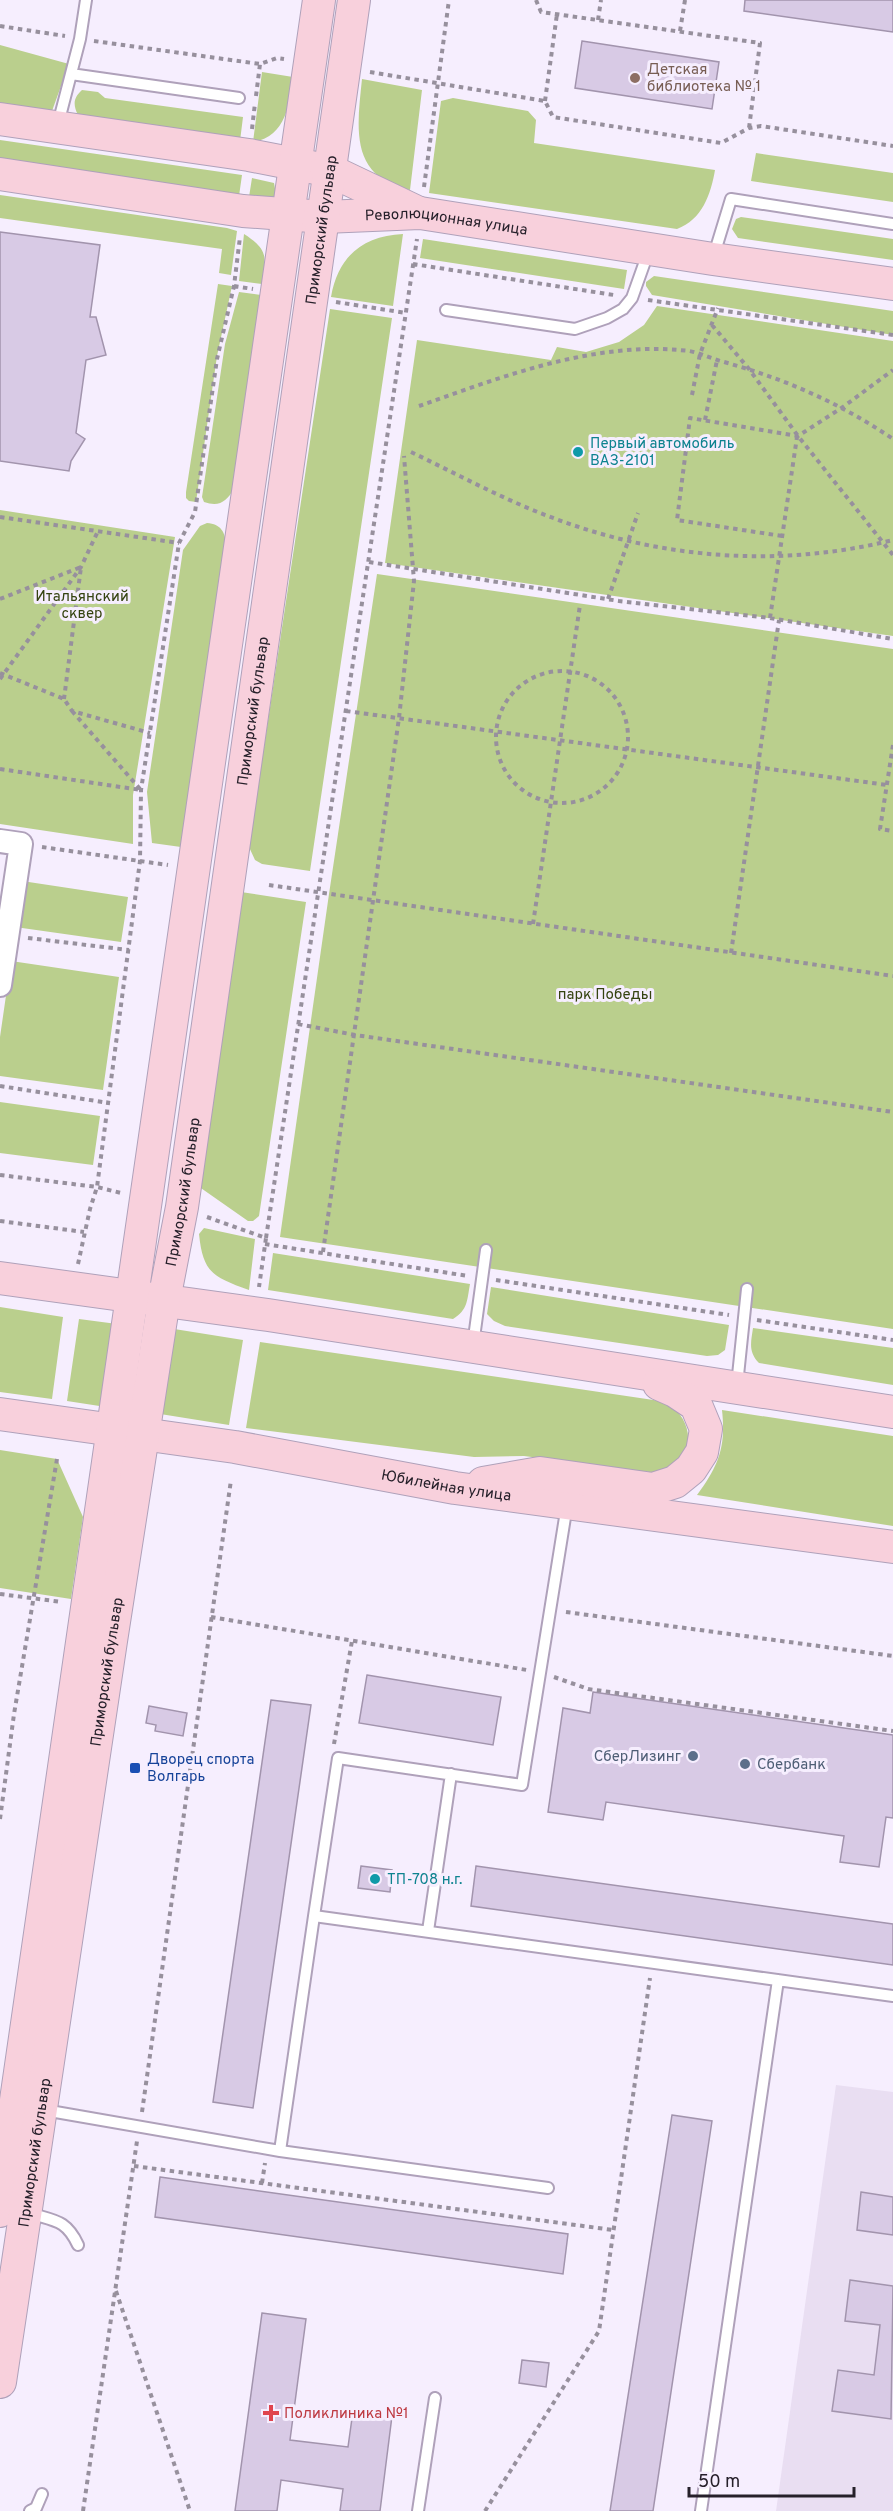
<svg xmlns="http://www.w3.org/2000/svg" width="893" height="2511" font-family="Overpass,sans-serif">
	<rect width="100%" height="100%" fill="#f6eefe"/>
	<path fill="#e9def2" d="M 836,2085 L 893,2092 L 893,2511 L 776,2511 Z"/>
	<path fill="#bacf8d" d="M 0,45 L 69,64 L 52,111 L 0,107 Z
		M 262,72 L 293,77 C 290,103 286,137 253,142 Z
		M 362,79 L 422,90 L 410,190 C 349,177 357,128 362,79 Z
		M 82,90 L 98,92 L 105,98 L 243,117 L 240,141 L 78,115 C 73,105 73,98 82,90 Z
		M 453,98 L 528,111 L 536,120 L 534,143 L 715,170 C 711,194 702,220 677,229 L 429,193 L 441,101 Z
		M 0,140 L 242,175 L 239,196 L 0,161 Z
		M 756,153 L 893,173 L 893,202 L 751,181 Z
		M 252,178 L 274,183 L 276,194 L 272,198 L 249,197 Z
		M 0,195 L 227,228 L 237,231 L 231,275 L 219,273 L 222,249 L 0,218 Z
		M 741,217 L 893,239 L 893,260 L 738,238 L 732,229 L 736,219 Z
		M 244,234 C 269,250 266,257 262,284 L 239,281 Z
		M 403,234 L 393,306 L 331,297 C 338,256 363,236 403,234 Z
		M 423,239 L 627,270 L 624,289 L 420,258 Z
		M 654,276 L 893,311 L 893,335 L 652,295 L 646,286 L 646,282 Z
		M 218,284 L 232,286 L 217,356 L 196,502 L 189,501 L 186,498 L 186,492 Z
		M 239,292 L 261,295 L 234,488 C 227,502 219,507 204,502 L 202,497 L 225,344 Z
		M 657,306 L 893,341 L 893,636 L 385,563 L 417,340 L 551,360 L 557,347 L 586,352 L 619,342 L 644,325 Z
		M 330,309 L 392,318 L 310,871 L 262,864 L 255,860 L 249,847 Z
		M 0,510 L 175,537 L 133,795 L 133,844 L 0,824 Z
		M 207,523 C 221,524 225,532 226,544 L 181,847 L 152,843 L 147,792 L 183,550 L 200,526 Z
		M 377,574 L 893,649 L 893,1329 L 280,1237 L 329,894 Z
		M 22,881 L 128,897 L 121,942 L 15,927 Z
		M 241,892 L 306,902 L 259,1216 L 253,1221 L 248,1221 L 198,1186 Z
		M 11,961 L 119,977 L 103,1090 L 0,1076 L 0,1037 Z
		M 0,1102 L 100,1116 L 93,1165 L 0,1153 Z
		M 204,1228 L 255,1239 L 249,1290 C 213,1277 203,1273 199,1234 Z
		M 273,1253 L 470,1284 C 467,1300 468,1310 453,1319 L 268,1290 Z
		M 491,1287 L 729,1325 L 725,1350 L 718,1355 L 707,1356 L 505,1326 L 494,1321 L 487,1314 Z
		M 0,1307 L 63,1317 L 52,1399 L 0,1392 Z
		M 79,1319 L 117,1324 L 106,1407 L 67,1401 Z
		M 168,1328 L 243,1340 L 229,1425 L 154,1413 Z
		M 753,1328 L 893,1348 L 893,1385 L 759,1363 C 748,1352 751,1342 753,1328 Z
		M 260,1342 L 667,1402 C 698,1424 695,1463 657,1473 L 524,1456 L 474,1457 L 246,1428 Z
		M 722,1410 L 893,1436 L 893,1526 L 697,1495 C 719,1465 726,1447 722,1410 Z
		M 0,1450 L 57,1459 L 83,1517 L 71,1599 L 0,1588 Z"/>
	<path fill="#d8cae5" stroke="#a294ad" stroke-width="1.5" d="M 745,0 L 893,0 L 893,32 L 744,11 Z
		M 582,41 L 719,62 L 712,109 L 575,88 Z
		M 0,232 L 100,245 L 90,317 L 96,317 L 106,355 L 86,360 L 76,433 L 85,439 L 71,461 L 69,471 L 0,461 Z
		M 367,1675 L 501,1697 L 493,1745 L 359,1723 Z
		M 593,1692 L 893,1735 L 893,1818 L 886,1817 L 879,1867 L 840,1862 L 844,1836 L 606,1802 L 603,1820 L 548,1812 L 563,1708 L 590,1713 Z
		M 271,1700 L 311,1705 L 253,2108 L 213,2102 Z
		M 149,1706 L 187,1713 L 183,1736 L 155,1731 L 156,1725 L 146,1723 Z
		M 361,1866 L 392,1870 L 390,1892 L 358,1888 Z
		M 476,1866 L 893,1924 L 893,1965 L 471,1906 Z
		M 672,2115 L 712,2121 L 653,2511 L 610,2511 Z
		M 160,2177 L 568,2234 L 563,2274 L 155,2217 Z
		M 861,2192 L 893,2197 L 893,2235 L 857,2230 Z
		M 850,2280 L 893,2286 L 891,2419 L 832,2411 L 838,2370 L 874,2375 L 880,2325 L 845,2321 Z
		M 262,2313 L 306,2319 L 290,2440 L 348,2447 L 353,2411 L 392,2416 L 380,2511 L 340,2511 L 343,2489 L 281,2480 L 277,2511 L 235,2511 Z
		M 522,2360 L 549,2363 L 546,2387 L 519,2383 Z"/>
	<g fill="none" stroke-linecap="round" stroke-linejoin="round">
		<g stroke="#afa1ba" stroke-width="14">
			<path id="lane" d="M 71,74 L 239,98
				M 58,124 L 80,39 L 86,0
				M 713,258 L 731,199 L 893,224
				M 446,310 L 575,329 L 607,318 L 623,309 L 632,298 L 648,253
				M 473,1345 L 486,1250
				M 737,1385 L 747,1289
				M 314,1916 L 338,1758 L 522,1785 L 567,1505
				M 428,1931 L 451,1774
				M 44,2110 L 280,2151
				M 548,2188 L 280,2151 L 314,1916 L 893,1996
				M 29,2213 C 54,2221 66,2219 78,2245
				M 30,2511 L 36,2508 L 42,2494
				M 418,2511 L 435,2398
				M 701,2511 L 778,1980"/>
		</g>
		<g stroke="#afa1ba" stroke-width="26">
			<path id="street" d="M 0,841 L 21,844 L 0,985"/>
		</g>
		<g stroke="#afa1ba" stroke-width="34">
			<g id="secondary">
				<path d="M 0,119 L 249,155 L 331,171 L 417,212"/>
				<path id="s1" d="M 0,174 L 243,211 L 324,217 L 420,213 L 713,259 L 893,284"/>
				<path d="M 0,1278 L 268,1315 L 893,1412"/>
				<path id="s2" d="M 0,1414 L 235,1447 L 455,1488 L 893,1547"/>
				<path d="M 483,1483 L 540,1473 L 653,1489 L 675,1482 L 691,1469 L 702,1452 L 706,1429 L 696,1405 L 675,1391 L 659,1384"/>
				<path d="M 0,2211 L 319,0"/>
				<path id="s3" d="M 0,2382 L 111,1641 L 164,1300 L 182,1207 L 354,0"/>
			</g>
		</g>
		<path stroke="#97909d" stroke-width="4" stroke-dasharray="4.5 4.5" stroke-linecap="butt" d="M 536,0 L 541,12 L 760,43 L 749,128
			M 598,20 L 601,0
			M 0,26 L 65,36
			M 680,31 L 685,0
			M 94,41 L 260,64 L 277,58 L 284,59
			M 370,72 L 545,101 L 553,117 L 721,143 L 749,128 L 761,126 L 893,146
			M 256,96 L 260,64
			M 545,101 L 557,14
			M 252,129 L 255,103
			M 424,187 L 449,0
			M 413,264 L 614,295
			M 234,286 L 253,289
			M 648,300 L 893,335
			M 336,302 L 406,313
			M 712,325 L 749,369 L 798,436 L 893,555
			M 692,395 L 700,354 L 718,308
			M 419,406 C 504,376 597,340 689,351 C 701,353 712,359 724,362 C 785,379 840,403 893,439
			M 705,420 L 717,360
			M 411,452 C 459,475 506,501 556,519 C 663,559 781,568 893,540
			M 0,517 L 179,543
			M 782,536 L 677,520 L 690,418 L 798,436 L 843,407 L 893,370
			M 369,562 L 619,601 L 770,618 L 893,639
			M 0,599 L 81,567 L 64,699
			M 608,599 L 638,513
			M 770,618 L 797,437
			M496 737a66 66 0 1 1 132 0a66 66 0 1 1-132 0Z
			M 0,673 L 64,699 L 72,711 L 150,733
			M 0,679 L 81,567 L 98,531
			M 72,711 L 140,789
			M 346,711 L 887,785
			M 893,745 L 880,829 L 893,831
			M 0,769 L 141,790
			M 42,847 L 168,865
			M 269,885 L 893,976
			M 533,924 L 580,605
			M 28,938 L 129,950
			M 731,953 L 779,620
			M 298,1024 L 355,1035 L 893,1112
			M 0,1086 L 109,1103
			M 0,1175 L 97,1187 L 121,1193
			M 207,1217 L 266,1238 L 259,1287
			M 0,1221 L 84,1232
			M 266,1238 L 417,239
			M 265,1244 L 468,1276
			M 323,1252 L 399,718 L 414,581 L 404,456
			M 78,1264 L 90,1209 L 97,1187 L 140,861 L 141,790 L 179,543 L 195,512 L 217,359 L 234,286 L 240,237
			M 496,1280 L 729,1315
			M 757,1320 L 893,1340
			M 0,1594 L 62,1602
			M 566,1612 L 893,1656
			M 211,1617 L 527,1670
			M 554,1677 L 588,1689 L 893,1731
			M 334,1744 L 352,1641
			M 0,1819 L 14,1714 L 57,1459
			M 142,2112 L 231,1480
			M 134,2166 L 613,2230
			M 262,2183 L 265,2163
			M 116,2291 L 190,2511
			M 83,2511 L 137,2141
			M 485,2511 L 599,2331 L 650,1978"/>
		<use href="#lane" stroke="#fff" stroke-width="10"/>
		<use href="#street" stroke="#fff" stroke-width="22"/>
		<use href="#secondary" stroke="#f8d0dc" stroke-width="32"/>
	</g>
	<circle fill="#8d6e63" stroke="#f6eefe" stroke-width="2" cx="635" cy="78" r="6"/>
	<g fill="#0f9aa8" stroke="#f6eefe" stroke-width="2">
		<circle cx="578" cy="452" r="6"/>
		<circle cx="375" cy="1879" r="6"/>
	</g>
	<g fill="#5c6f8a" stroke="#f6eefe" stroke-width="2">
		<circle cx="693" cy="1756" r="6"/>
		<circle cx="745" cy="1764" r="6"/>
	</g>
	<rect fill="#1a4fb4" stroke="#f6eefe" stroke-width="2" x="129" y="1762" width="12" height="12" rx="3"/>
	<path fill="#e0444e" stroke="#f6eefe" stroke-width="2" d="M268 2404h6v6h6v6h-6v6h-6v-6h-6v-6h6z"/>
	<g text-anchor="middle" stroke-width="6" stroke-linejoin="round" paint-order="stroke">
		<g font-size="15" fill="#785e54" stroke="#f6eefe" text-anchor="start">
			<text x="647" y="74">Детская<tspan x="647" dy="17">библиотека № 1</tspan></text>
		</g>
		<g font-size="15" fill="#26202a" stroke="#f6eefe">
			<text dy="5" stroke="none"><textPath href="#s1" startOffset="450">Революционная улица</textPath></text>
			<text dy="5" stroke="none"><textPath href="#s3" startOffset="2176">Приморский бульвар</textPath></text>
			<text dy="5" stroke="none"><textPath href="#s3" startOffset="1690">Приморский бульвар</textPath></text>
			<text dy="5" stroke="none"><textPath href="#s3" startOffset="1204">Приморский бульвар</textPath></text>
			<text dy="5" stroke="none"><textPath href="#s2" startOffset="452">Юбилейная улица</textPath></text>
			<text dy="5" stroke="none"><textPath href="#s3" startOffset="718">Приморский бульвар</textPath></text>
			<text dy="5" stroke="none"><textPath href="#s3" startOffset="232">Приморский бульвар</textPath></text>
		</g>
		<g font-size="15" fill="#0d838f" stroke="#f6eefe" text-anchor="start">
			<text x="590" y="448">Первый автомобиль<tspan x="590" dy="17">ВАЗ-2101</tspan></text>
			<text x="387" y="1884">ТП-708 н.г.</text>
		</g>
		<g font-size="15" fill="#354310" stroke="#f6eefe">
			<text x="82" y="601">Итальянский<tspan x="82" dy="17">сквер</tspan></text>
			<text x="605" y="999">парк Победы</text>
		</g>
		<g font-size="15" fill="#4e5e75" stroke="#f6eefe" text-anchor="end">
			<text x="681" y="1761">СберЛизинг</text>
			<text x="757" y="1769" text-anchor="start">Сбербанк</text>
		</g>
		<g font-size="15" fill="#164399" stroke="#f6eefe" text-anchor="start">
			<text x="147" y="1764">Дворец спорта<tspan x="147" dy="17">Волгарь</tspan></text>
		</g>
		<g font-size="15" fill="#be3a42" stroke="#f6eefe" text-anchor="start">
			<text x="284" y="2418">Поликлиника №1</text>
		</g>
	</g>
	<path d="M689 2487v9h165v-9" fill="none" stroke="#26202a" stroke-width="3"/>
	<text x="698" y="2487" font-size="18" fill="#26202a" stroke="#f6eefe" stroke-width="4.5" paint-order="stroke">50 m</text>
</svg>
